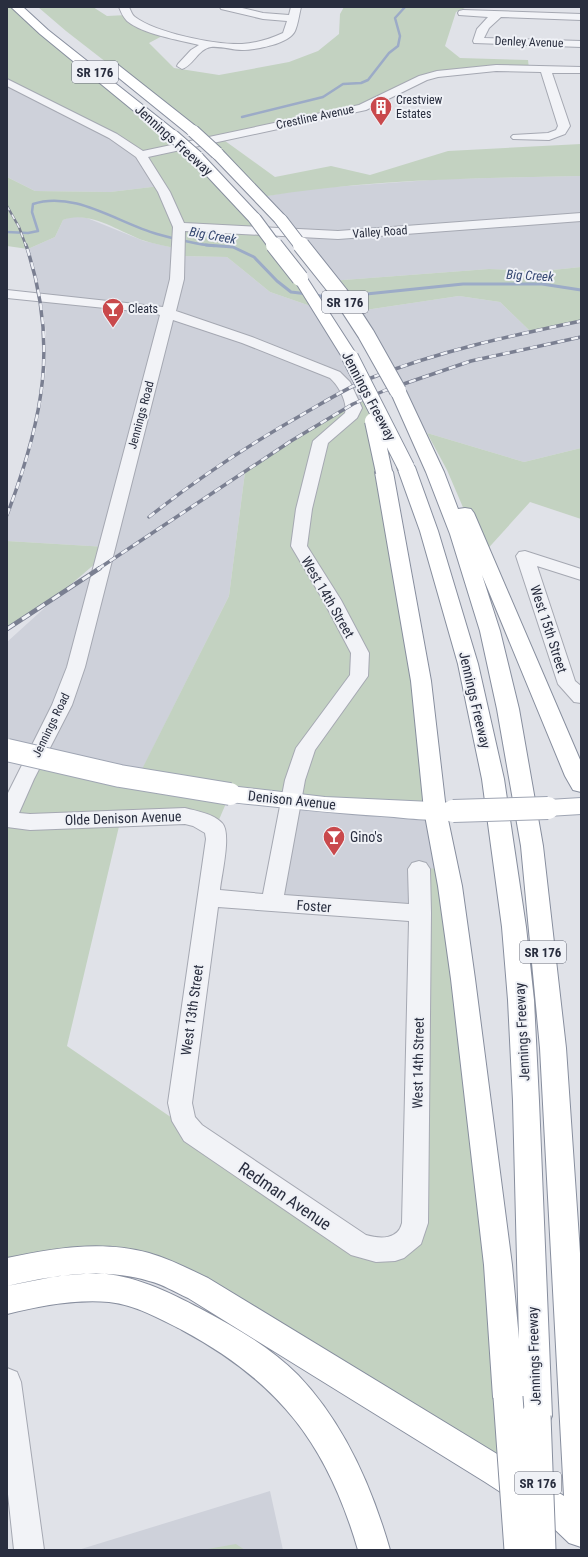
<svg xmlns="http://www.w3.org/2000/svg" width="588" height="1557" font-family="'Roboto Condensed',sans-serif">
	<rect width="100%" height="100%" fill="#e0e2e8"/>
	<path fill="#ced1da" d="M 7,82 L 135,151 L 160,186 L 110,192 L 35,191 L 7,177 Z
		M 581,176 L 581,267 L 543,271 L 489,269 L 330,281 L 261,197 L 306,189 L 444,179 Z
		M 73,216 L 87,218 L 144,241 L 179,249 L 179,256 L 227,257 L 270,292 L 322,310 L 364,397 L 291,441 L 245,472 L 229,596 L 137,780 L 7,749 L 7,642 L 61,593 L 101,568 L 106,547 L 7,541 L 7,515 L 21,479 L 41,406 L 46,370 L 46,333 L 41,297 L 28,249 L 55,237 L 63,220 Z
		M 459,296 L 500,302 L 531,332 L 581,321 L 581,448 L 524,462 L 427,433 L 352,312 Z
		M 291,801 L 435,810 L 446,868 L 420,913 L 272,903 Z
		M 270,1491 L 283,1550 L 78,1550 Z"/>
	<path fill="#c3d2c1" d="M 7,7 L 17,7 L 197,157 L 322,310 L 270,292 L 227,257 L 179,256 L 179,249 C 167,246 154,244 142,240 C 118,231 89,210 63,220 L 55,237 L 28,249 L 7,246 L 7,177 L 35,191 L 110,192 L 160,186 L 141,155 L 7,82 Z
		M 38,7 L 93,7 L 107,16 L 127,15 L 166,34 L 149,43 L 174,68 L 219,75 L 289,62 L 318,51 L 339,34 L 340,14 L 344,7 L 467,7 L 456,12 L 445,46 L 460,58 L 528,60 L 529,69 L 437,74 L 362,108 L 221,138 L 275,177 L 331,166 L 370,175 L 448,151 L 581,144 L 581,176 C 474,178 367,179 261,197 L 165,108 L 66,31 Z
		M 581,267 L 581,321 L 531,332 L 500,302 L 459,296 L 352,312 L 330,281 L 489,269 L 543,271 Z
		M 364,397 L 377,434 L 435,810 L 230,794 L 215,829 L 205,822 L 121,818 L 67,1046 L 359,1246 L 412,1235 L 419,869 L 446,868 L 513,1482 L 167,1274 L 7,1272 L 7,818 L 35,757 L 137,779 L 229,596 L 245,472 L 291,441 Z
		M 427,433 L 524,462 L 581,448 L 581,519 L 530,502 L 483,554 L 447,470 Z
		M 7,541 L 107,547 L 104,556 L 61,593 L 7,629 Z
		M 236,1544 L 245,1550 L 202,1550 Z"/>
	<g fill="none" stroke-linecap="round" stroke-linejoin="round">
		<path stroke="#9cabc7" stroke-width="2.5" d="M 242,117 L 323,97 L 343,84 L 361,83 L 368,80 L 389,53 L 398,46 L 400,36 L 395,18 L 405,7
			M 7,232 L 28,233 L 38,231 L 32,212 L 33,204 C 74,190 118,223 157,234 C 175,239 195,244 214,246"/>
		<path stroke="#9cabc7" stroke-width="3" d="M 206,245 L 233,247 L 254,257 L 277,281 L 291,292 L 308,294
			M 315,295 L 331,298 L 338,297
			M 347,296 L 463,284 L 542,284 L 581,290"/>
		<g stroke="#a5a8b2" stroke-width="2">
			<path id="minor" d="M 119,7 L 129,7 C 131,11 132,15 135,17 C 156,33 216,45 242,44 C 257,43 270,39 283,33 L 287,21 L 263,19 L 221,9 L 220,7 L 238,7 L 263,13 L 289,15 L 291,7 L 301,7 C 299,15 298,24 295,31 C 289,44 255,50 242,50 C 232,50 221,46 211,47 C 198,49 193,66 182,69 L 177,66 L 178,64 L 191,50 L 199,45 C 179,40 142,34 127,21 C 123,17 121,12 119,7 Z
				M 463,10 L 581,14 L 581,20 L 501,17 L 489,28 L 484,38 L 581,41 L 581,47 L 474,43 L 473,41 L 477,29 L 488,17 L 459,15 L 458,13 L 459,11 Z
				M 496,65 L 581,67 L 581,73 L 552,73 L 570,126 L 565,134 L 549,140 L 513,139 L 511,137 L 513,135 L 548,133 L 556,130 L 558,126 L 541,72 L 496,71 L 438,77 L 427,80 L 366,110 L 148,157 L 170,192 L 184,223 L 338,231 L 581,213 L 581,221 L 338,239 L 185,231 L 184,279 L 176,311 L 252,337 L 340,372 L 350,382 L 362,408 L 357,418 L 328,443 L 312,509 L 307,546 L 341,600 L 369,653 L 368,676 L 315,750 L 305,780 L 284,895 L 409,904 L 408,869 L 412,863 L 419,861 L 426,863 L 430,869 L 431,913 L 428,1223 L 421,1244 L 404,1258 L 395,1261 L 376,1262 L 351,1255 L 184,1141 L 172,1121 L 168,1103 L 206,839 L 205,833 L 193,826 L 185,824 L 30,830 L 7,827 L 7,795 L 52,705 L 67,667 L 160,315 L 154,313 L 7,298 L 7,290 L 163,307 L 170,279 L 173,227 L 158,192 L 136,157 L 109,138 L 7,86 L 7,79 L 117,134 L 143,151 L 359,105 L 419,76 L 437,71 ZM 173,320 L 242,343 L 330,378 C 338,385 348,402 345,413 L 313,441 L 296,509 L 291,546 L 323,600 L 351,653 L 350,675 L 296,748 L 285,780 L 263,894 L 220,890 C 221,877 232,833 222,823 C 214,814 197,811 185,808 L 30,814 L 19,813 L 34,779 L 72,705 L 85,667 ZM 218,907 L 409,921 L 402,1223 C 398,1240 380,1239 366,1235 L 202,1125 L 195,1117 L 192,1103 Z
				M 525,551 L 581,569 L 581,580 L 537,566 L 575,681 L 581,686 L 581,703 L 574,702 L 558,684 L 516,556 L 519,552 Z
				M 7,1368 L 17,1372 L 21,1382 L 44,1550 L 14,1550 L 7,1485 Z"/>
		</g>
		<g stroke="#9fa5b3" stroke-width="2">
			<path id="major" d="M 230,786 L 325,797 L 453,803 L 461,805 L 464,811 L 461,817 C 442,822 414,819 394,817 C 339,814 285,808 230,802 L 222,800 L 219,794 L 222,788 Z
				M 581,798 L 581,814 L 548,816 L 540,814 L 537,808 L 540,802 L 548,800 Z"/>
		</g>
		<g stroke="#878e9e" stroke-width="2">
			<path id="highway" d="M 11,7 L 23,7 L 48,30 L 178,133 L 179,136 L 178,139 L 168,139 L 40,34 Z
				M 113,63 L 117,64 L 198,128 L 199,131 L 198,134 L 188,134 L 109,70 L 107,67 L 109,64 Z
				M 217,149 L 222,150 L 286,217 L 288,220 L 286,223 L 281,224 L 276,223 L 212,156 L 210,153 L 212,150 Z
				M 197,153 L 202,154 L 260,216 L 262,219 L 260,222 L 255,223 L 250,222 L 192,160 L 190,157 L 192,154 Z
				M 300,274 L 305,275 L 307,278 L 358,357 L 356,360 L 350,362 L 344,360 L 342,357 L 293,278 L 295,275 Z
				M 398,386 L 404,388 L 406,391 L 444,472 L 458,509 L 465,508 L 471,509 L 474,513 L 581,762 L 581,792 L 573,790 L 565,776 L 482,575 L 500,631 L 519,709 L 543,846 L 566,1048 L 581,1268 L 581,1547 L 569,1543 L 547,1522 L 485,1482 L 188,1298 C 175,1292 162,1284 149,1281 C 102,1267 54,1275 7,1286 L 7,1258 C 54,1248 102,1240 149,1253 C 170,1259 189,1269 208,1278 L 507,1460 L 564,1496 L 540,1048 L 521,846 L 497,709 L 480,631 L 450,534 L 426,472 L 390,391 L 392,388 Z
				M 406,462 L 412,463 L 415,467 L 438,531 L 478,664 L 504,779 L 526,927 L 534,1000 L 539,1101 L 552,1416 L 547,1427 L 536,1432 L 525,1427 L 520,1416 L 520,1405 L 519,1408 L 508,1412 L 497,1408 L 493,1397 L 484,1265 L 451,979 L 438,886 L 424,810 L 411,681 L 375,472 L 378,468 L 384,467 L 390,468 L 393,472 L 431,681 L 446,810 L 462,886 L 475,979 L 512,1265 L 519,1339 L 513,1101 L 508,1000 L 502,927 L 482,779 L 458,664 L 420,531 L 397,467 L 400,463 Z
				M 96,1273 C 134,1275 167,1291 201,1309 C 235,1327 270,1347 298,1375 C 344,1423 372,1487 390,1550 L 358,1550 C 327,1444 279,1382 182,1330 C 158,1318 136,1305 109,1302 C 75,1299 40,1306 7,1314 L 7,1286 L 58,1276 Z"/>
		</g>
		<use href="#minor" fill="#f2f3f7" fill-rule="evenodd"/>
		<use href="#major" fill="#fff" fill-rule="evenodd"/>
		<use href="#highway" fill="#fff" fill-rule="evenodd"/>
		<g stroke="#7a7f91" stroke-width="2.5">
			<path id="rail-far2" d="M 7,206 L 19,227 L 26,246"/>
		</g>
		<g stroke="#7a7f91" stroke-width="3.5">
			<path id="rail-far1" d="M 7,515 C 43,420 59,343 26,245
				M 149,517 C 198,478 250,444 305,413 C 326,401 348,387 371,378 C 439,351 510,336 581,321
				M 98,569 L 291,441 L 353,404 L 386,390 L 471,361 L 581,337"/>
		</g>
		<g stroke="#7a7f91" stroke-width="4.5">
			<path id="rail" d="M 7,629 L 100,568"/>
		</g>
		<use href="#rail-far2" stroke="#eff1f6" stroke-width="1.5" stroke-dasharray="5" stroke-linecap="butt"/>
		<use href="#rail-far1" stroke="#eff1f6" stroke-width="2.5" stroke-dasharray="7" stroke-linecap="butt"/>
		<use href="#rail" stroke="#eff1f6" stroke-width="3" stroke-dasharray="9" stroke-linecap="butt"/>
		<g stroke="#9fa5b3" stroke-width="24" stroke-linecap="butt">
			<path id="major-bridge" d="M 7,750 L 120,776 L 230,794
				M 453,811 L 548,808"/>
		</g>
		<g stroke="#878e9e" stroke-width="14" stroke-linecap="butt">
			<path id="highway-bridge-far2" d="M 193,131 L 217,153
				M 173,136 L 197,157
				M 255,219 L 275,246
				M 281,220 L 301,246"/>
		</g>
		<g stroke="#878e9e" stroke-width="18" stroke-linecap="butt">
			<path id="highway-bridge-far1" d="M 274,245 L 300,278
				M 301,245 L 340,294 L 366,334 L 398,391
				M 350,357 L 406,467
				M 373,421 L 384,472"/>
		</g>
		<g stroke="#878e9e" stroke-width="31" stroke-linecap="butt">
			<path id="highway-bridge" d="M 508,1397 L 519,1550
				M 536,1416 L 541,1550"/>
		</g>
		<use href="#major-bridge" stroke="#fff" stroke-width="22"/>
		<use href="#highway-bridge-far2" stroke="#fff" stroke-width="12"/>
		<use href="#highway-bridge-far1" stroke="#fff" stroke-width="16"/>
		<use href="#highway-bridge" stroke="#fff" stroke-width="29"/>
	</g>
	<defs>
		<g id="building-pin" transform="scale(1.15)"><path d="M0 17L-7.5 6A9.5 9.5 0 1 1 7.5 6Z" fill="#c9494c" stroke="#eff1f6"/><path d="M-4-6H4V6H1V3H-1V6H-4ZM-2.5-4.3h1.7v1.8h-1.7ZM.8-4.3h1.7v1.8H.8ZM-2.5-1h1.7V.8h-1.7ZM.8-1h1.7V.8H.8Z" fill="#fff"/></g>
		<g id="bar-pin" transform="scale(1.15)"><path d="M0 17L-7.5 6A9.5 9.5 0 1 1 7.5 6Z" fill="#c9494c" stroke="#eff1f6"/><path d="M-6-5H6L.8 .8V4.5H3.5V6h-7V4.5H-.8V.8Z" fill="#fff"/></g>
	</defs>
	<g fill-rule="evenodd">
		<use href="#building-pin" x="381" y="107"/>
		<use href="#bar-pin" x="113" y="309"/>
		<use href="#bar-pin" x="334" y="837"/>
	</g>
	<g text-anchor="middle" stroke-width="4" stroke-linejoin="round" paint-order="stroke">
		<g font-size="12" fill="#292e3f" stroke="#eff1f6">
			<text transform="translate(529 42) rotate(2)" y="4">Denley Avenue</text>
			<text transform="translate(315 117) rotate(-12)" y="4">Crestline Avenue</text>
			<text transform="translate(380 232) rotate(-4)" y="4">Valley Road</text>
			<text transform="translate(141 415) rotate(-75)" y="4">Jennings Road</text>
			<text transform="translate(51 725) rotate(-64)" y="4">Jennings Road</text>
		</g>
		<g font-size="12" fill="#292e3f" stroke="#eff1f6" text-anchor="start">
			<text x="396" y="104">Crestview<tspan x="396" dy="14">Estates</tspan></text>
			<text x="128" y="313">Cleats</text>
		</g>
		<g fill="#eff1f6" stroke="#646876" stroke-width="1">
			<rect x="72" y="61" width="46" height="22" rx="3"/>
			<rect x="322" y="291" width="46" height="22" rx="3"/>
			<rect x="520" y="941" width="46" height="22" rx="3"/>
			<rect x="515" y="1472" width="46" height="22" rx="3"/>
		</g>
		<g font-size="13" font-weight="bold" fill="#292e3f">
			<text x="95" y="77">SR 176</text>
			<text x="345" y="307">SR 176</text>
			<text x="543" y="957">SR 176</text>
			<text x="538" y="1488">SR 176</text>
		</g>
		<g font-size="13" font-style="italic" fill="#354871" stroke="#eff1f6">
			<text transform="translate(213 235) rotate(10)" y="5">Big Creek</text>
			<text transform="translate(530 275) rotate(3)" y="5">Big Creek</text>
		</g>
		<g font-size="14" fill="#292e3f" stroke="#eff1f6">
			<text transform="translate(174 140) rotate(42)" y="5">Jennings Freeway</text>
			<text transform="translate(369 396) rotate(62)" y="5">Jennings Freeway</text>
			<text transform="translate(328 597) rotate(60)" y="5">West 14th Street</text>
			<text transform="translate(549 629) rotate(72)" y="5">West 15th Street</text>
			<text transform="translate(475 700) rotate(77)" y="5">Jennings Freeway</text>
			<text transform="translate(292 800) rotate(6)" y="5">Denison Avenue</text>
			<text transform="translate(123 818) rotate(-2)" y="5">Olde Denison Avenue</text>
			<text transform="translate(314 906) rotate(4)" y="5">Foster</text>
			<text transform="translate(192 1010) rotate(-82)" y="5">West 13th Street</text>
			<text transform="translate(522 1032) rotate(-93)" y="5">Jennings Freeway</text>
			<text transform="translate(418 1063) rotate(-89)" y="5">West 14th Street</text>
			<text transform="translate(534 1356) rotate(-92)" y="5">Jennings Freeway</text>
		</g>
		<g font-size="14" fill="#292e3f" stroke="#eff1f6" text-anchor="start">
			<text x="350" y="842">Gino's</text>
		</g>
		<g font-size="17" fill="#292e3f" stroke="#eff1f6">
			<text transform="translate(285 1196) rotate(34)" y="6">Redman Avenue</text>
		</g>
	</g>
	<rect width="588" height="1557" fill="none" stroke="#292e3f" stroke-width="16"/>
</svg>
